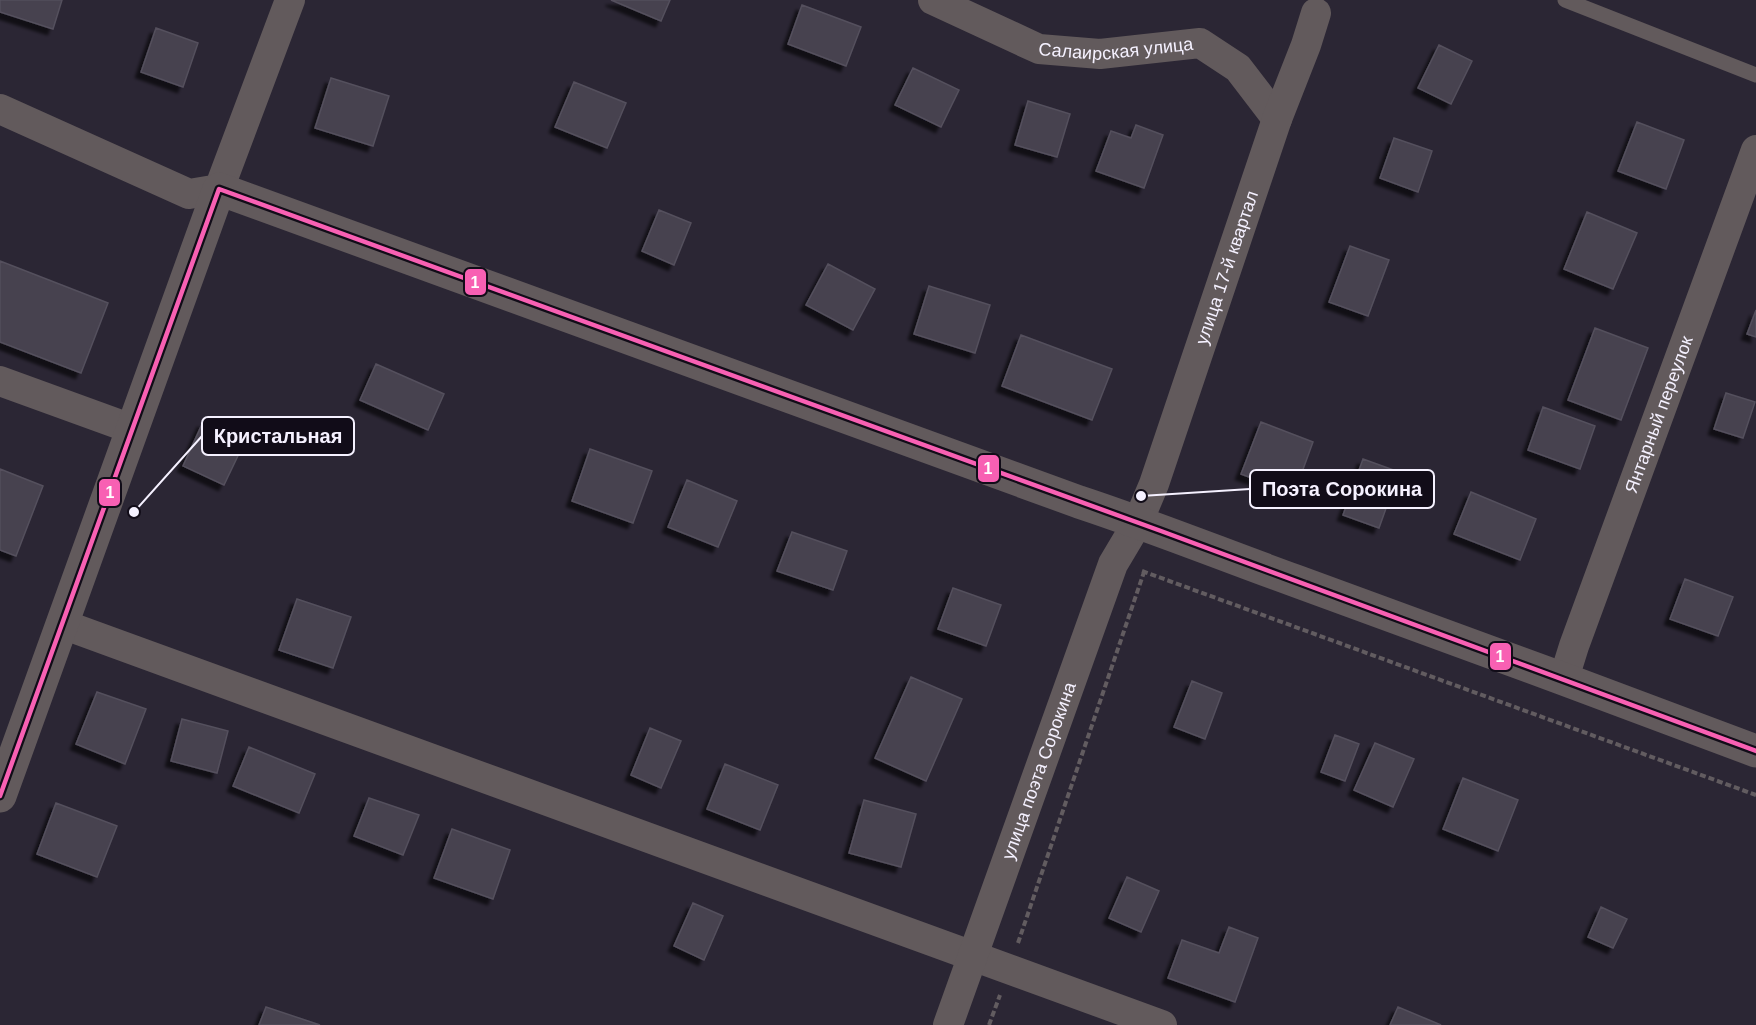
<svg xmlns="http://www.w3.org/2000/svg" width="1756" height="1025" font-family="Helvetica,sans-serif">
	<defs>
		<filter id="shadow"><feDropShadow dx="-5.5" dy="5.5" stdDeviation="1.5" flood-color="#0009"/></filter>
	</defs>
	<rect width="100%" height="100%" fill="#2b2634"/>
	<path fill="#47424f" stroke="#54505d" stroke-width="1.5" filter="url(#shadow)" d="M 0,0 L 62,0 L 53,29 L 0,12 Z
		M 611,0 L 670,0 L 661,21 Z
		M 802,5 L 861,27 L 846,66 L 788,44 Z
		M 156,28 L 198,43 L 183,87 L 141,72 Z
		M 1439,45 L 1472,61 L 1451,104 L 1418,88 Z
		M 913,68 L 959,90 L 941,127 L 895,105 Z
		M 331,78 L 389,96 L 373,146 L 315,128 Z
		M 574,82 L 626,103 L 607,148 L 555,127 Z
		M 1028,101 L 1070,114 L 1057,157 L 1015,145 Z
		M 1637,122 L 1684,140 L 1666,189 L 1618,171 Z
		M 1136,125 L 1163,135 L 1144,188 L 1096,171 L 1111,131 L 1131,138 Z
		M 1394,138 L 1432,151 L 1418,192 L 1380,178 Z
		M 659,210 L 691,223 L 674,265 L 642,251 Z
		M 1587,212 L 1637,233 L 1613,289 L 1564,269 Z
		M 1350,246 L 1389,260 L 1368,316 L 1329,302 Z
		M 0,261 L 108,303 L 81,373 L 0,342 Z
		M 828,264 L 875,289 L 853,330 L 806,305 Z
		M 929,286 L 990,305 L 975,353 L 914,334 Z
		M 1756,310 L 1756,337 L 1747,334 Z
		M 1595,328 L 1648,348 L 1621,420 L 1568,400 Z
		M 1021,335 L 1112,369 L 1092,420 L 1002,386 Z
		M 376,364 L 444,394 L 428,430 L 360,400 Z
		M 1726,393 L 1755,402 L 1743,438 L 1714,429 Z
		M 1543,407 L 1595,426 L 1580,469 L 1528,450 Z
		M 203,422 L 245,441 L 224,485 L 183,466 Z
		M 1261,422 L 1313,442 L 1294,494 L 1241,474 Z
		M 590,449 L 652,471 L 633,523 L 572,501 Z
		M 1363,459 L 1399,472 L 1379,528 L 1343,515 Z
		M 0,469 L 43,486 L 16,556 L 0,550 Z
		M 687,480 L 737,501 L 718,547 L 668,527 Z
		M 1471,492 L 1536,519 L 1520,560 L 1454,534 Z
		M 792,532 L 847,551 L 833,590 L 777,571 Z
		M 1685,579 L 1733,597 L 1718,636 L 1670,619 Z
		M 953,588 L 1001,605 L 986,646 L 938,629 Z
		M 297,599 L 351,617 L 333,668 L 279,650 Z
		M 911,677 L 962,699 L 926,781 L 875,758 Z
		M 1192,681 L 1222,693 L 1205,739 L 1174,727 Z
		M 97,692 L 146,709 L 125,764 L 76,744 Z
		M 182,719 L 228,731 L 217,773 L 171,761 Z
		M 650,728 L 681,741 L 661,788 L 631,775 Z
		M 1335,735 L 1359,744 L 1345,781 L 1321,772 Z
		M 1375,743 L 1414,759 L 1393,807 L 1354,790 Z
		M 249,747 L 315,774 L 299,813 L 233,786 Z
		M 725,764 L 778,785 L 760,830 L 707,809 Z
		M 1463,778 L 1518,800 L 1498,851 L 1443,829 Z
		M 369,798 L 419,815 L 403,855 L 354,836 Z
		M 864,800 L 916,814 L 901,867 L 849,853 Z
		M 56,803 L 117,826 L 97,877 L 37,854 Z
		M 452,829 L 510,850 L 493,899 L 434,878 Z
		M 1127,877 L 1159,891 L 1141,932 L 1109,918 Z
		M 693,903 L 723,916 L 704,960 L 674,946 Z
		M 1601,907 L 1627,919 L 1613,948 L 1588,937 Z
		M 1229,927 L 1258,938 L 1235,1002 L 1168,978 L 1182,940 L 1219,953 Z
		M 266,1007 L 320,1025 L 259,1025 Z
		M 1398,1007 L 1441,1025 L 1390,1025 Z"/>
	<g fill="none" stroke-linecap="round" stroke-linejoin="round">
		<path stroke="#625c60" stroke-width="4" stroke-dasharray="6 3" stroke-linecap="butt" d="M 1142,571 L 1756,795
			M 1018,943 L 1144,572
			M 989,1025 L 1000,995"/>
		<path stroke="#625a5c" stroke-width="15" d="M 1565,0 L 1756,75"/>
		<g stroke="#625a5c" stroke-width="30">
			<path id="s1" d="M 933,0 L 1039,49 L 1100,54 L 1200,43 L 1238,68 L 1277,119"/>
			<path d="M 0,109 L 189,194 L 219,189 L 290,0"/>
			<path d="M 0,381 L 132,429"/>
			<path d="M 62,624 L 1162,1025"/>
			<path id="s2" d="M 1564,678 L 1574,646 L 1756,150"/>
			<path id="s3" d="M 948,1025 L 1113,564 L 1138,522 L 1154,484 L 1277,119 L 1306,45 L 1316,13"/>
		</g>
		<path stroke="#625a5c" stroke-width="33" d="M 0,796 L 219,189 L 1079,502 C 1152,526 1224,555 1296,581 C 1450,637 1603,693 1756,751"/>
		<g stroke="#110c18" stroke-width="9">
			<path id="bus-1" d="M 219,189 L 1161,531 L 1756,751
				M 0,796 L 219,189"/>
		</g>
		<use href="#bus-1" stroke="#f860b3" stroke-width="4.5"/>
	</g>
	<g text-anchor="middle" stroke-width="4.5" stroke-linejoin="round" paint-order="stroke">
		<g font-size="18" fill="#f5f1ff" stroke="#110c18">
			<text dy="6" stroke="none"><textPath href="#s1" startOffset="194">Салаирская улица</textPath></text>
			<text dy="6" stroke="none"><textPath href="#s3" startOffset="808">улица 17-й квартал</textPath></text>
			<text dy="6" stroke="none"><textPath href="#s2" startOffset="280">Янтарный переулок</textPath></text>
			<text dy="6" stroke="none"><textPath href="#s3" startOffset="270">улица поэта Сорокина</textPath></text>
		</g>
	</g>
	<path fill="none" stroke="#f5f1ff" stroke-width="2" d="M134 512L202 436M1141 496L1250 489"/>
	<g fill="#f5f1ff" stroke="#110c18" stroke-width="2">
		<circle cx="134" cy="512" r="6"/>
		<circle cx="1141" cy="496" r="6"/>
	</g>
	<g fill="#110c18" stroke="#f5f1ff" stroke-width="2">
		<rect x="202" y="417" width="152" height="38" rx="6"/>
		<rect x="1250" y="470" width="184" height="38" rx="6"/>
	</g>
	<g font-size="20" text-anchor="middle" font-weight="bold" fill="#f5f1ff">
		<text x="278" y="443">Кристальная</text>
		<text x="1342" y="496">Поэта Сорокина</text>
	</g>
	<g stroke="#110c18" stroke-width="2">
		<rect x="464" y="268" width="23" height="28" rx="6" fill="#f860b3"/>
		<rect x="977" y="454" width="23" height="29" rx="6" fill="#f860b3"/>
		<rect x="98" y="478" width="23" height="29" rx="6" fill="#f860b3"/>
		<rect x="1489" y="642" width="23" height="29" rx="6" fill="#f860b3"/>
	</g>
	<g font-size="16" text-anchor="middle" font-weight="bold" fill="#fff">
		<text x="475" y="288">1</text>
		<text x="988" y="474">1</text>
		<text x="110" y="498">1</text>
		<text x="1500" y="662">1</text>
	</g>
</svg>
